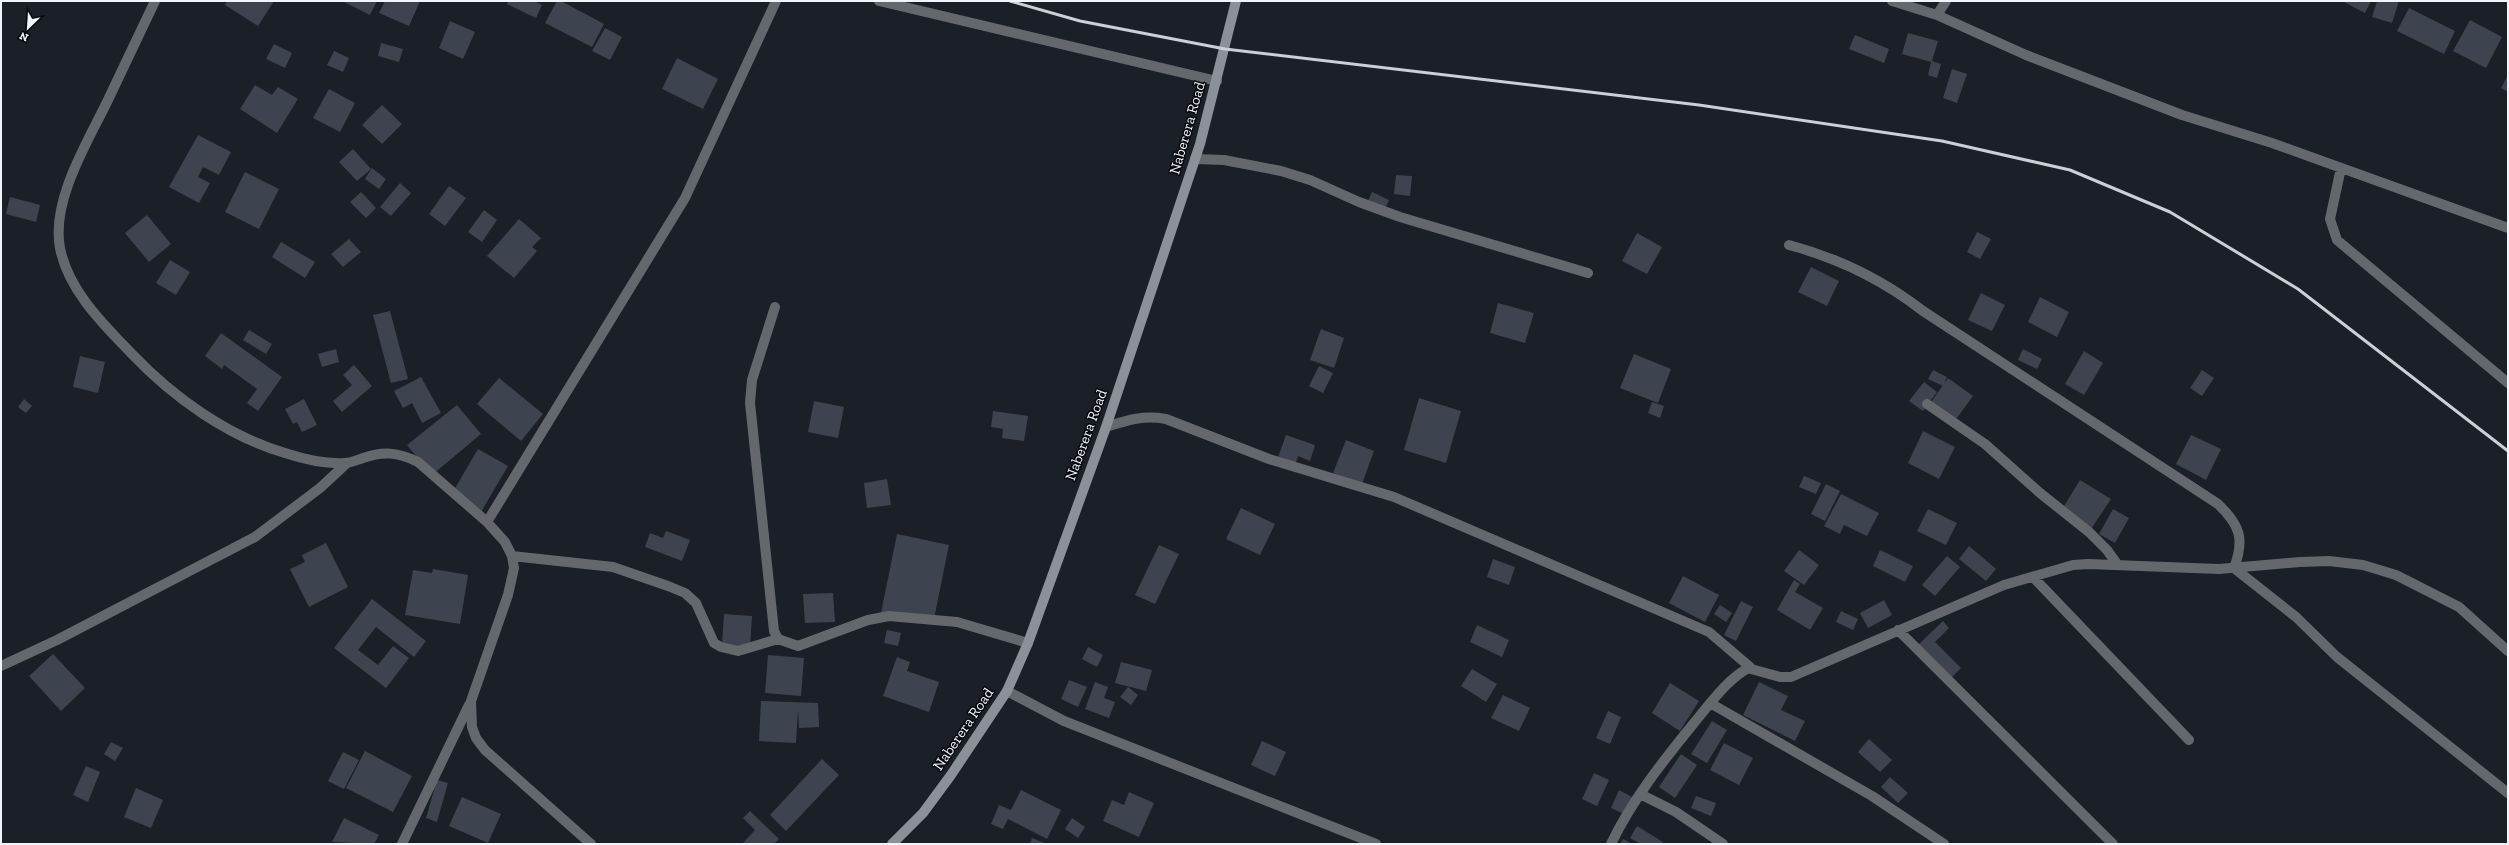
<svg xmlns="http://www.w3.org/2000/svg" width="2509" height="845" font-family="'Zilla Slab',serif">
	<rect width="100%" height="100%" fill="#1a1f28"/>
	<path fill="#3e444f" d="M 227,1 L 274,1 L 258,26 L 225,5 Z
		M 342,1 L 377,1 L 370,15 Z
		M 385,1 L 420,1 L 409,26 L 379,13 Z
		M 508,1 L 534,1 L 542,5 L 536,18 L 507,4 Z
		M 557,1 L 561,1 L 604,24 L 592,47 L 545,23 Z
		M 2342,1 L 2371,1 L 2365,13 Z
		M 2377,1 L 2399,1 L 2392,23 L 2372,17 Z
		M 2409,8 L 2455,31 L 2444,54 L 2397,31 Z
		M 2470,20 L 2502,37 L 2486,68 L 2453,51 Z
		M 450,21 L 475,32 L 463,59 L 439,48 Z
		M 605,28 L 622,37 L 610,60 L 592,51 Z
		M 1908,33 L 1938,41 L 1932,61 L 1941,64 L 1937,78 L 1928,75 L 1931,62 L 1902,54 Z
		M 1855,35 L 1889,49 L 1884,63 L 1849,49 Z
		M 381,43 L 403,49 L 399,62 L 378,56 Z
		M 274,44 L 292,53 L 285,68 L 266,59 Z
		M 334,51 L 349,58 L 343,72 L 327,65 Z
		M 677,58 L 718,79 L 703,109 L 662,89 Z
		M 1952,69 L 1967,74 L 1957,103 L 1943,98 Z
		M 2507,77 L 2508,78 L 2508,92 L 2501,88 Z
		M 255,85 L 272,95 L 278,87 L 298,99 L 277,133 L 240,109 Z
		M 329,89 L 355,103 L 340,132 L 313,118 Z
		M 382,105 L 402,124 L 382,144 L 362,125 Z
		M 198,135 L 231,152 L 219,175 L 203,167 L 198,177 L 210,183 L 199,203 L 169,187 Z
		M 353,149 L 371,169 L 357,181 L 339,162 Z
		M 372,168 L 386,179 L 379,189 L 365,179 Z
		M 245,172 L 279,189 L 259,229 L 225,212 Z
		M 1396,175 L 1412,176 L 1410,196 L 1394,194 Z
		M 400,183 L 411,193 L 391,216 L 380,207 Z
		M 449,186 L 466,198 L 445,226 L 429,214 Z
		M 361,192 L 376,208 L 366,218 L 350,202 Z
		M 1372,192 L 1389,200 L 1382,215 L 1365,208 Z
		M 10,197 L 40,205 L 36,222 L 6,214 Z
		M 484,210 L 497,220 L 482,242 L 468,232 Z
		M 147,215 L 171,244 L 149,262 L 125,233 Z
		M 519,219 L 541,238 L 532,247 L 537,251 L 514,278 L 487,256 Z
		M 1977,232 L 1991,239 L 1980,259 L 1967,252 Z
		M 1637,233 L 1662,247 L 1647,274 L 1622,261 Z
		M 349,239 L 361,252 L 343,267 L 331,254 Z
		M 281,242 L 315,262 L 305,278 L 272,257 Z
		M 170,260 L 190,272 L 176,295 L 156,283 Z
		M 1811,267 L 1839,281 L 1827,306 L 1798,292 Z
		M 1981,293 L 2005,305 L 1992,331 L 1968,320 Z
		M 2040,297 L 2069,312 L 2057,337 L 2028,322 Z
		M 1498,303 L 1534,313 L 1525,343 L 1490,333 Z
		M 390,311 L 408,379 L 391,383 L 373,315 Z
		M 1321,329 L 1344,338 L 1334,368 L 1310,360 Z
		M 249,330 L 272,344 L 266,354 L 243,340 Z
		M 221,333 L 282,377 L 258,411 L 247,403 L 257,389 L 224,365 L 222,369 L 205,356 Z
		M 336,349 L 339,362 L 322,367 L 318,354 Z
		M 2023,349 L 2042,359 L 2037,369 L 2018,360 Z
		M 2084,351 L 2103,363 L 2084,395 L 2065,384 Z
		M 1634,354 L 1671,369 L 1658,403 L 1620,388 Z
		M 80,356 L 105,362 L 98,393 L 73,387 Z
		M 354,365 L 372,386 L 342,412 L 333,401 L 352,385 L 343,375 Z
		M 1319,366 L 1333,373 L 1323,393 L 1309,386 Z
		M 1933,370 L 1947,377 L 1943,386 L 1928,379 Z
		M 2202,370 L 2214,378 L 2202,396 L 2190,388 Z
		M 421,377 L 441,413 L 422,423 L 412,403 L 403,408 L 394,391 Z
		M 499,378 L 543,414 L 521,441 L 477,404 Z
		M 1948,378 L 1973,396 L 1951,426 L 1927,408 Z
		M 1924,382 L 1937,392 L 1923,411 L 1909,401 Z
		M 1419,398 L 1461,411 L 1446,463 L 1404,450 Z
		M 24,399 L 32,406 L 26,413 L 18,407 Z
		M 304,399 L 317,425 L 302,432 L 297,422 L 293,424 L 285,409 Z
		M 814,401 L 844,407 L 838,438 L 808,432 Z
		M 1652,402 L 1664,406 L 1660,418 L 1648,413 Z
		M 457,405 L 481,434 L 432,475 L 407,445 Z
		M 993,411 L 1028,416 L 1024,441 L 1002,438 L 1003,429 L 991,427 Z
		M 1923,431 L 1955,447 L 1939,479 L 1908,463 Z
		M 1286,435 L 1315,445 L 1310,461 L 1298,456 L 1294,469 L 1276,463 Z
		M 2191,435 L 2221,449 L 2206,480 L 2176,464 Z
		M 1346,440 L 1374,451 L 1362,484 L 1333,473 Z
		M 478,449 L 508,466 L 481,512 L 451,495 Z
		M 1804,476 L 1821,483 L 1816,494 L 1799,487 Z
		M 887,479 L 891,505 L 867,508 L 864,483 Z
		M 2080,480 L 2111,499 L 2091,529 L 2061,511 Z
		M 1826,484 L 1840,491 L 1825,521 L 1811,514 Z
		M 1841,494 L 1879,513 L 1867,536 L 1844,525 L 1840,534 L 1824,526 Z
		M 1241,508 L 1275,524 L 1260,555 L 1226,539 Z
		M 1928,509 L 1957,523 L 1946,545 L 1917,531 Z
		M 2113,509 L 2129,518 L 2115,543 L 2099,534 Z
		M 666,531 L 690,540 L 682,561 L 645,547 L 650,533 L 663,538 Z
		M 897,534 L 949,545 L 933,624 L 881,613 Z
		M 326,543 L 348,587 L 309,607 L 290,569 L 305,562 L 302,555 Z
		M 1159,545 L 1179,554 L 1155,604 L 1135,595 Z
		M 1969,546 L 1996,569 L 1986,581 L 1959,559 Z
		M 1799,550 L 1819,565 L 1804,585 L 1784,571 Z
		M 1880,550 L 1913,566 L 1905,582 L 1873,566 Z
		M 1947,556 L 1960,567 L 1935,596 L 1922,585 Z
		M 1493,559 L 1515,567 L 1509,585 L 1487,577 Z
		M 433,569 L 468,575 L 460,624 L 405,615 L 413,570 L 432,573 Z
		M 1683,576 L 1719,595 L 1705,622 L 1669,603 Z
		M 1794,580 L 1800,584 L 1795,592 L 1823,608 L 1810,630 L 1777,610 Z
		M 833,593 L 835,622 L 805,623 L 803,594 Z
		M 372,599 L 426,641 L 414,657 L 376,627 L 358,650 L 378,665 L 393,646 L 409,658 L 386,688 L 334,648 Z
		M 1884,600 L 1892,615 L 1868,628 L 1860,613 Z
		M 1741,601 L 1753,607 L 1736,641 L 1724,635 Z
		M 1720,605 L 1732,613 L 1726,622 L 1714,614 Z
		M 1841,611 L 1858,619 L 1853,630 L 1836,622 Z
		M 724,614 L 752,616 L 750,647 L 722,645 Z
		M 1943,621 L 1949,628 L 1935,642 L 1961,668 L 1951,678 L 1918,645 Z
		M 1477,625 L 1509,640 L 1502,657 L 1470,642 Z
		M 887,630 L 901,633 L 898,646 L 884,643 Z
		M 1088,647 L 1103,655 L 1097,667 L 1082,659 Z
		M 53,654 L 85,688 L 61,711 L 29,676 Z
		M 768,655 L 804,658 L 801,696 L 765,693 Z
		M 897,657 L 910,662 L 907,671 L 939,682 L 929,712 L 883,696 Z
		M 1121,662 L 1152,670 L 1146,691 L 1115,683 Z
		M 1472,669 L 1497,684 L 1486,702 L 1461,686 Z
		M 1069,680 L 1087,687 L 1078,707 L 1061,699 Z
		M 1095,682 L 1108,687 L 1104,698 L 1115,702 L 1109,718 L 1085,709 Z
		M 1759,682 L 1788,696 L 1781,710 L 1805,721 L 1795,741 L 1743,715 Z
		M 1670,683 L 1699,701 L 1680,731 L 1652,713 Z
		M 1128,687 L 1138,695 L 1131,705 L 1120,697 Z
		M 1503,695 L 1530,708 L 1519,731 L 1491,718 Z
		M 761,701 L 818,703 L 819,727 L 799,728 L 798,710 L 796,743 L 759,741 Z
		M 1608,711 L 1621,717 L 1610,744 L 1596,738 Z
		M 1712,721 L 1727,730 L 1707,763 L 1691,754 Z
		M 1869,739 L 1892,760 L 1880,772 L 1858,752 Z
		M 1262,741 L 1286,752 L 1275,776 L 1251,765 Z
		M 111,742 L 123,748 L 115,761 L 104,754 Z
		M 1724,743 L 1753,758 L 1739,785 L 1710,770 Z
		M 365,751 L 412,776 L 393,812 L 346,788 Z
		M 343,752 L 359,760 L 344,789 L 328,781 Z
		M 1681,754 L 1697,765 L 1675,798 L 1659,787 Z
		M 822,759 L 839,775 L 786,831 L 770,815 Z
		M 86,766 L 100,772 L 88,802 L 73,795 Z
		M 1594,773 L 1609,780 L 1597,806 L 1582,799 Z
		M 1890,777 L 1908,793 L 1898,803 L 1881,787 Z
		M 437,780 L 448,783 L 437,822 L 426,818 Z
		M 136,788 L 163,800 L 151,828 L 124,817 Z
		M 1021,790 L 1061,810 L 1047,839 L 1008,819 L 1003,829 L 991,824 L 999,805 L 1011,810 Z
		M 1619,790 L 1632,797 L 1624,814 L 1611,808 Z
		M 1129,792 L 1154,803 L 1139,837 L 1103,821 L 1112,800 L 1124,805 Z
		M 1696,796 L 1716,803 L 1711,816 L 1691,808 Z
		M 462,797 L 501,814 L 488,843 L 449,826 Z
		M 750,811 L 779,839 L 774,844 L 742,844 L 755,830 L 743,818 Z
		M 344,818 L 379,835 L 374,844 L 332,842 Z
		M 1072,818 L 1085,827 L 1078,838 L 1065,829 Z
		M 1637,826 L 1663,842 L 1661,844 L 1641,844 L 1630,838 Z
		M 1032,838 L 1047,844 L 1030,844 Z
		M 1623,839 L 1632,844 L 1620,844 Z"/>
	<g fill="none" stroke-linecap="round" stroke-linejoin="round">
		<path stroke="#64686d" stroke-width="10" d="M 155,1 C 139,35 123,68 107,102 C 87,143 51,201 60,248 C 68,290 103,324 132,354 C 173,397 227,436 285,453 C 303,459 326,464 345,463 C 351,463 357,460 363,458 C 383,451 398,452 418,462 L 487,522 L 505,542 L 512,556 L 514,568 L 508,595 L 471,701 L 472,727 L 476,738 L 485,750 L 591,844
			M 879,1 L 1217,81
			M 1892,1 L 1937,15 L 2026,55 L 2182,115 L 2272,143 L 2508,228
			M 1937,15 L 1946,1
			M 1195,159 L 1224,160 L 1281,171 L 1310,180 L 1359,202 L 1400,217 L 1588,273
			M 2341,168 L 2330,219 L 2337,240 L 2508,383
			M 1789,245 C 1838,258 1883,280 1923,311 L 2218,504 C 2240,525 2245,539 2234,568 L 2296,617 L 2337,657 L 2508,793
			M 775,307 L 752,380 L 750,403 L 774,631 L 778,639 L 798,646 L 868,620 L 889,616 L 957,622 L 1028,643
			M 1927,404 L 1985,444 L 2040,493 L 2089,532 L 2107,550 L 2117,564
			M 1106,427 C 1128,420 1143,415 1166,419 L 1269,459 L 1394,497 L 1709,632 L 1750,667
			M 487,522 L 685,198 L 776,1
			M 512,556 L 613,567 L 668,586 L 685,593 L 696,603 L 714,643 L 721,647 L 738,651 L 778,639
			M 2033,577 L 2189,740
			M 1898,630 L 2113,844
			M 1,666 L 57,640 L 255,537 L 320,488 L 347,463
			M 1007,691 L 1064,721 L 1376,844
			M 1710,703 L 1872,796 L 1944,844
			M 1640,794 L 1676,812 L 1723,844
			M 402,844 L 469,705
			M 1611,844 C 1632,800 1663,761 1694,723 C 1710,704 1727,679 1750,667 L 1751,669 L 1780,677 L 1791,677 L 2004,585 L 2073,565 L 2088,564 L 2219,569 L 2300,562 L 2329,561 L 2363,565 L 2396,575 L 2459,607 L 2508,651"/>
		<path stroke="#8c9199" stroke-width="10" d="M 892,844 L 923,813 L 951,775 L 1007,691 L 1028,643 L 1106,427 L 1200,144 L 1236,1"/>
		<path stroke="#cbcfd6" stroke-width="3" d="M 1010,1 L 1080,21 L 1225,49 L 1699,105 L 1942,141 L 2070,170 L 2170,212 L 2298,289 L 2508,451"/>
	</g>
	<g text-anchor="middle" stroke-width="3" stroke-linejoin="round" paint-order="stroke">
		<g font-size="15" fill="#f0f4fb" stroke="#07090d">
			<text transform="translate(1187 128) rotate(-74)" y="5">Naberera Road</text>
			<text transform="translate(1086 435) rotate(-70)" y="5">Naberera Road</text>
			<text transform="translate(963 729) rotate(-56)" y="5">Naberera Road</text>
		</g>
	</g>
	<rect width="2509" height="845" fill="none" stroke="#f0f4fb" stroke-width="4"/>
	<g transform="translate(28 28) rotate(205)" stroke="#07090d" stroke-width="3" paint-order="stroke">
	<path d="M0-3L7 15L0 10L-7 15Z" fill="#f0f4fb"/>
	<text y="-6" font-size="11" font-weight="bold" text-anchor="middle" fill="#f0f4fb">N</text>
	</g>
</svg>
